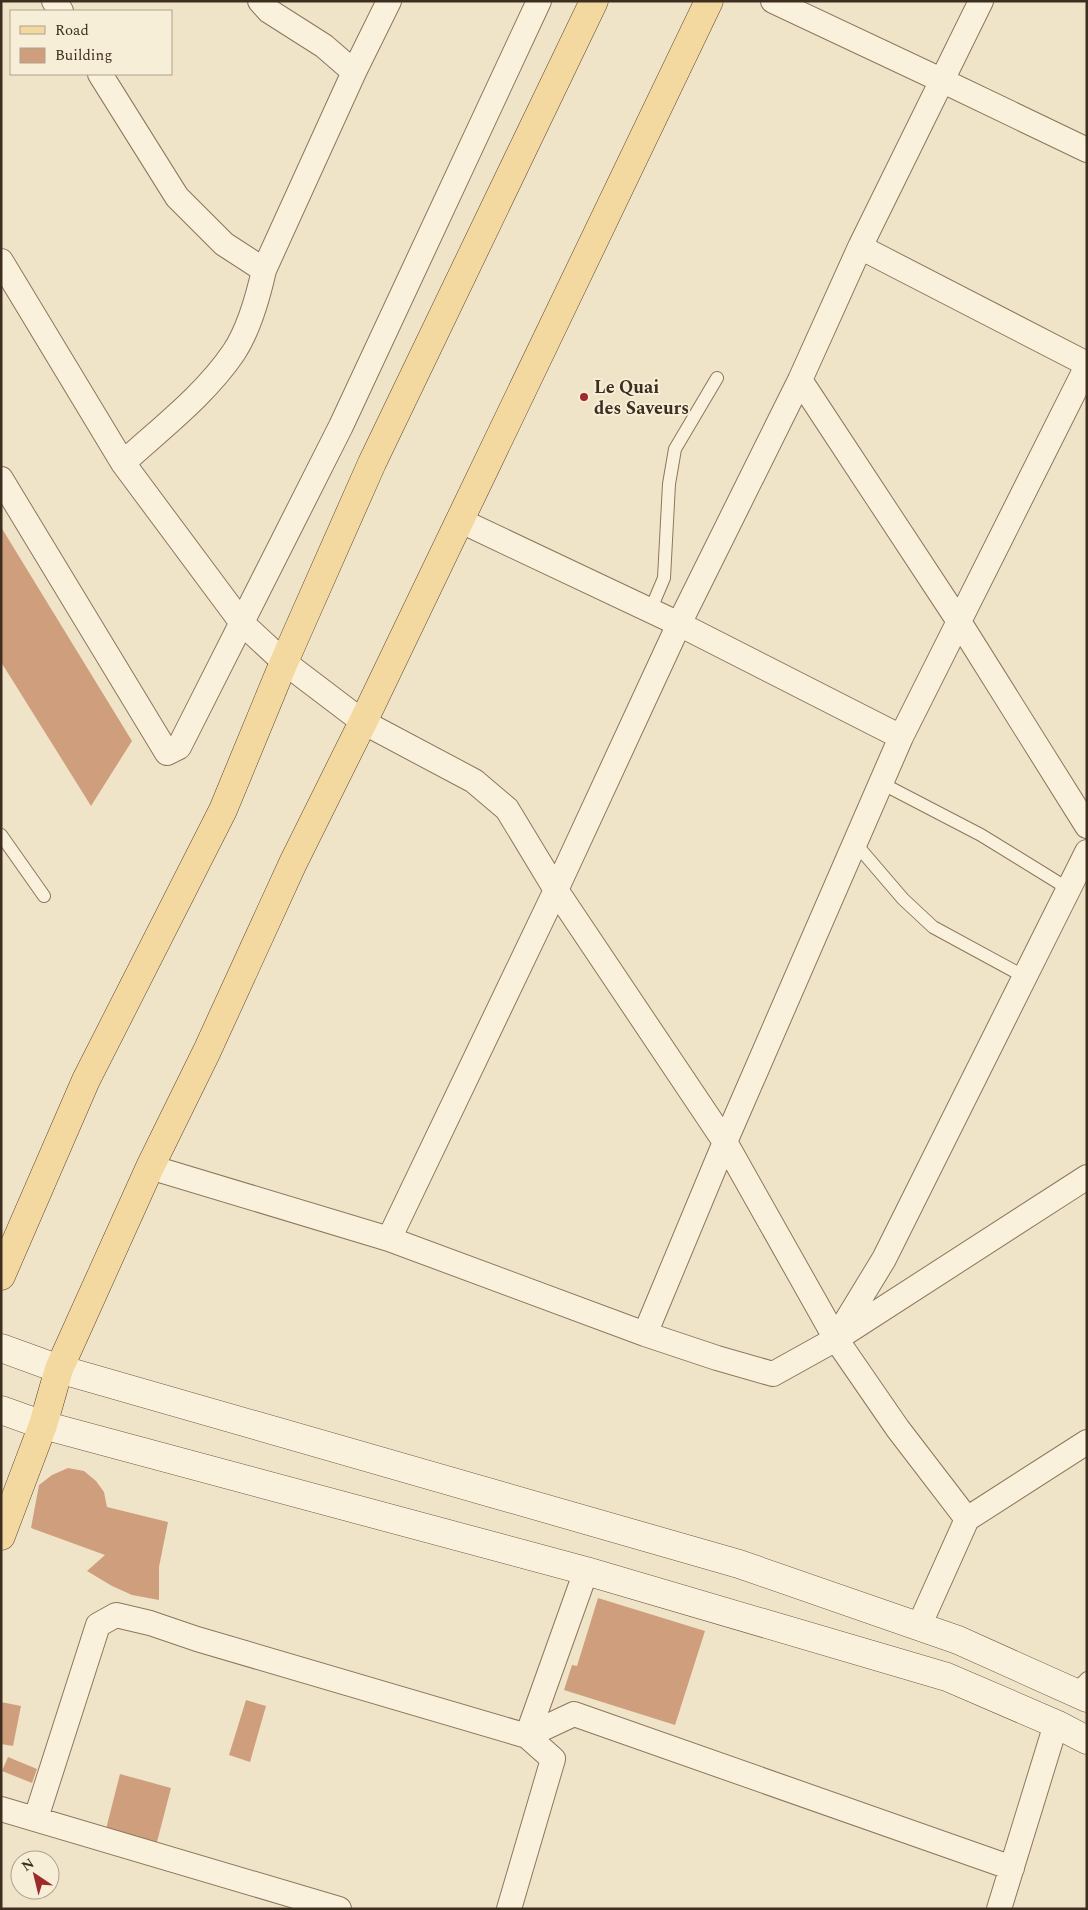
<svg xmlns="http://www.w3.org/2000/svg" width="1088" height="1910" font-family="Spectral,serif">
	<rect width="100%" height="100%" fill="#f0e4c8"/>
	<path fill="#cf9f7d" d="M 1,527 L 132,741 L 91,806 L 1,662 Z
		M 68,1468 L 84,1471 L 96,1481 L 104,1492 L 107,1507 L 168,1522 L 159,1567 L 159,1600 L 132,1595 L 112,1586 L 87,1571 L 105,1555 L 31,1528 L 39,1485 L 52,1475 Z
		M 598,1598 L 705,1631 L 675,1725 L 564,1690 L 572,1665 L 577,1666 Z
		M 246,1700 L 266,1706 L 250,1762 L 229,1755 Z
		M 1,1702 L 21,1706 L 13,1746 L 1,1744 Z
		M 8,1757 L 37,1769 L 32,1783 L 2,1771 Z
		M 120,1774 L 171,1788 L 157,1842 L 106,1829 Z"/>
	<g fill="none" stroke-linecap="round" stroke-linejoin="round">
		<g stroke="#8d765c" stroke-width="14">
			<path id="lane" d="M 650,611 L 664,578 L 669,484 L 675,449 L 717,378
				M 881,783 L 981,835 L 1067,888
				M 1,835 L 44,896
				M 855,843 L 903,899 L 933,927 L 1025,977
				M 1073,1692 L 1087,1678"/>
		</g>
		<g stroke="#8d765c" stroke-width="26">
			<path id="street" d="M 54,1 L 61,11
				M 260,1 L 269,11 L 324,46 L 354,72
				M 773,1 L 941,80 L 1087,150
				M 100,74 L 177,197 L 224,244 L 264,270
				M 860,247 L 1087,364
				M 1,261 L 123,463 L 242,623 L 284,662 L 363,722 L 474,781 L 507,809 L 556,890 L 725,1142 L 836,1339 L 898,1429 L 967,1519
				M 800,380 L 958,620 L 1087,826
				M 123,463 C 161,428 205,395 234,352 C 249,329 258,297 264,270 L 354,72 L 389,1
				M 1,479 L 167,753 L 179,747 L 341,426 L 539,1
				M 459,520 L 679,624 L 901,737
				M 150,1167 L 389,1239 L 645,1334 L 717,1358 L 773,1374 L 836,1339 L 1087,1177
				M 389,1239 L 556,890 L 679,624 L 800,380 L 860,247 L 981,1
				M 839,1333 L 884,1259 L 1087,852
				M 645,1334 L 725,1142 L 901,737 L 1087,366
				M 919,1626 L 967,1519 L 1087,1442
				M 527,1736 L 574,1714 L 1012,1868
				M 527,1736 L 586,1571
				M 1,1809 L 339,1909
				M 36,1818 L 98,1625 L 116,1615 L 150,1623 L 197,1639 L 527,1736 L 553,1759 L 509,1909
				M 999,1909 L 1056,1724"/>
		</g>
		<g stroke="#6f573f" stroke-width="29">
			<path id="secondary" d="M 1,1348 L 59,1369 L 739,1564 L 958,1640 L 1087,1698
				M 1,1410 L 43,1425 L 586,1571 L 947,1677 L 1056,1724 L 1087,1740"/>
		</g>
		<g stroke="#5b4430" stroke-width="29">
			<path id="primary" d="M 1,1276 L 86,1080 L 223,810 L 284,662 L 372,463 L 594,1
				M 1,1536 L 43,1425 L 59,1369 L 150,1167 L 207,1051 L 293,863 L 363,722 L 709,1"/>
		</g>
		<use href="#lane" stroke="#faf1dc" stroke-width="12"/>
		<use href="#street" stroke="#faf1dc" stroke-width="24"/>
		<use href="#secondary" stroke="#faf1dc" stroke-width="28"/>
		<use href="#primary" stroke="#f3d9a0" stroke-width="28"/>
	</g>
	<circle fill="#9e2a2b" stroke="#f7eed8" stroke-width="2" cx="584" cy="397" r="5"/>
	<g text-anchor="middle" stroke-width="4" stroke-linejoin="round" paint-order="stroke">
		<g font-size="18" font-weight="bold" fill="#3d2e20" stroke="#f7eed8" text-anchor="start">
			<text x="594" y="393">Le Quai<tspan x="594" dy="21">des Saveurs</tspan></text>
		</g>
	</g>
	<rect width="1088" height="1910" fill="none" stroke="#3d2e20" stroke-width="5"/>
	<rect x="10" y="10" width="162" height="65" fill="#f7eed8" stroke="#ada18e"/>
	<rect x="20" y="26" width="25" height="8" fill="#f3d9a0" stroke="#ada18e"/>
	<text x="55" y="35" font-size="15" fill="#3d2e20">Road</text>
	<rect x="20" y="48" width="25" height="15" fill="#cf9f7d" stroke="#ada18e"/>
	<text x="55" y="60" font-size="15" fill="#3d2e20">Building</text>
	<g transform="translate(35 1875) rotate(325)"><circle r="24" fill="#f7eed8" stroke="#ada18e"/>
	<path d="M0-4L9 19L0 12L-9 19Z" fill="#9e2a2b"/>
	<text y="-8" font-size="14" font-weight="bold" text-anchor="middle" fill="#3d2e20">N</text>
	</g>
</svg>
